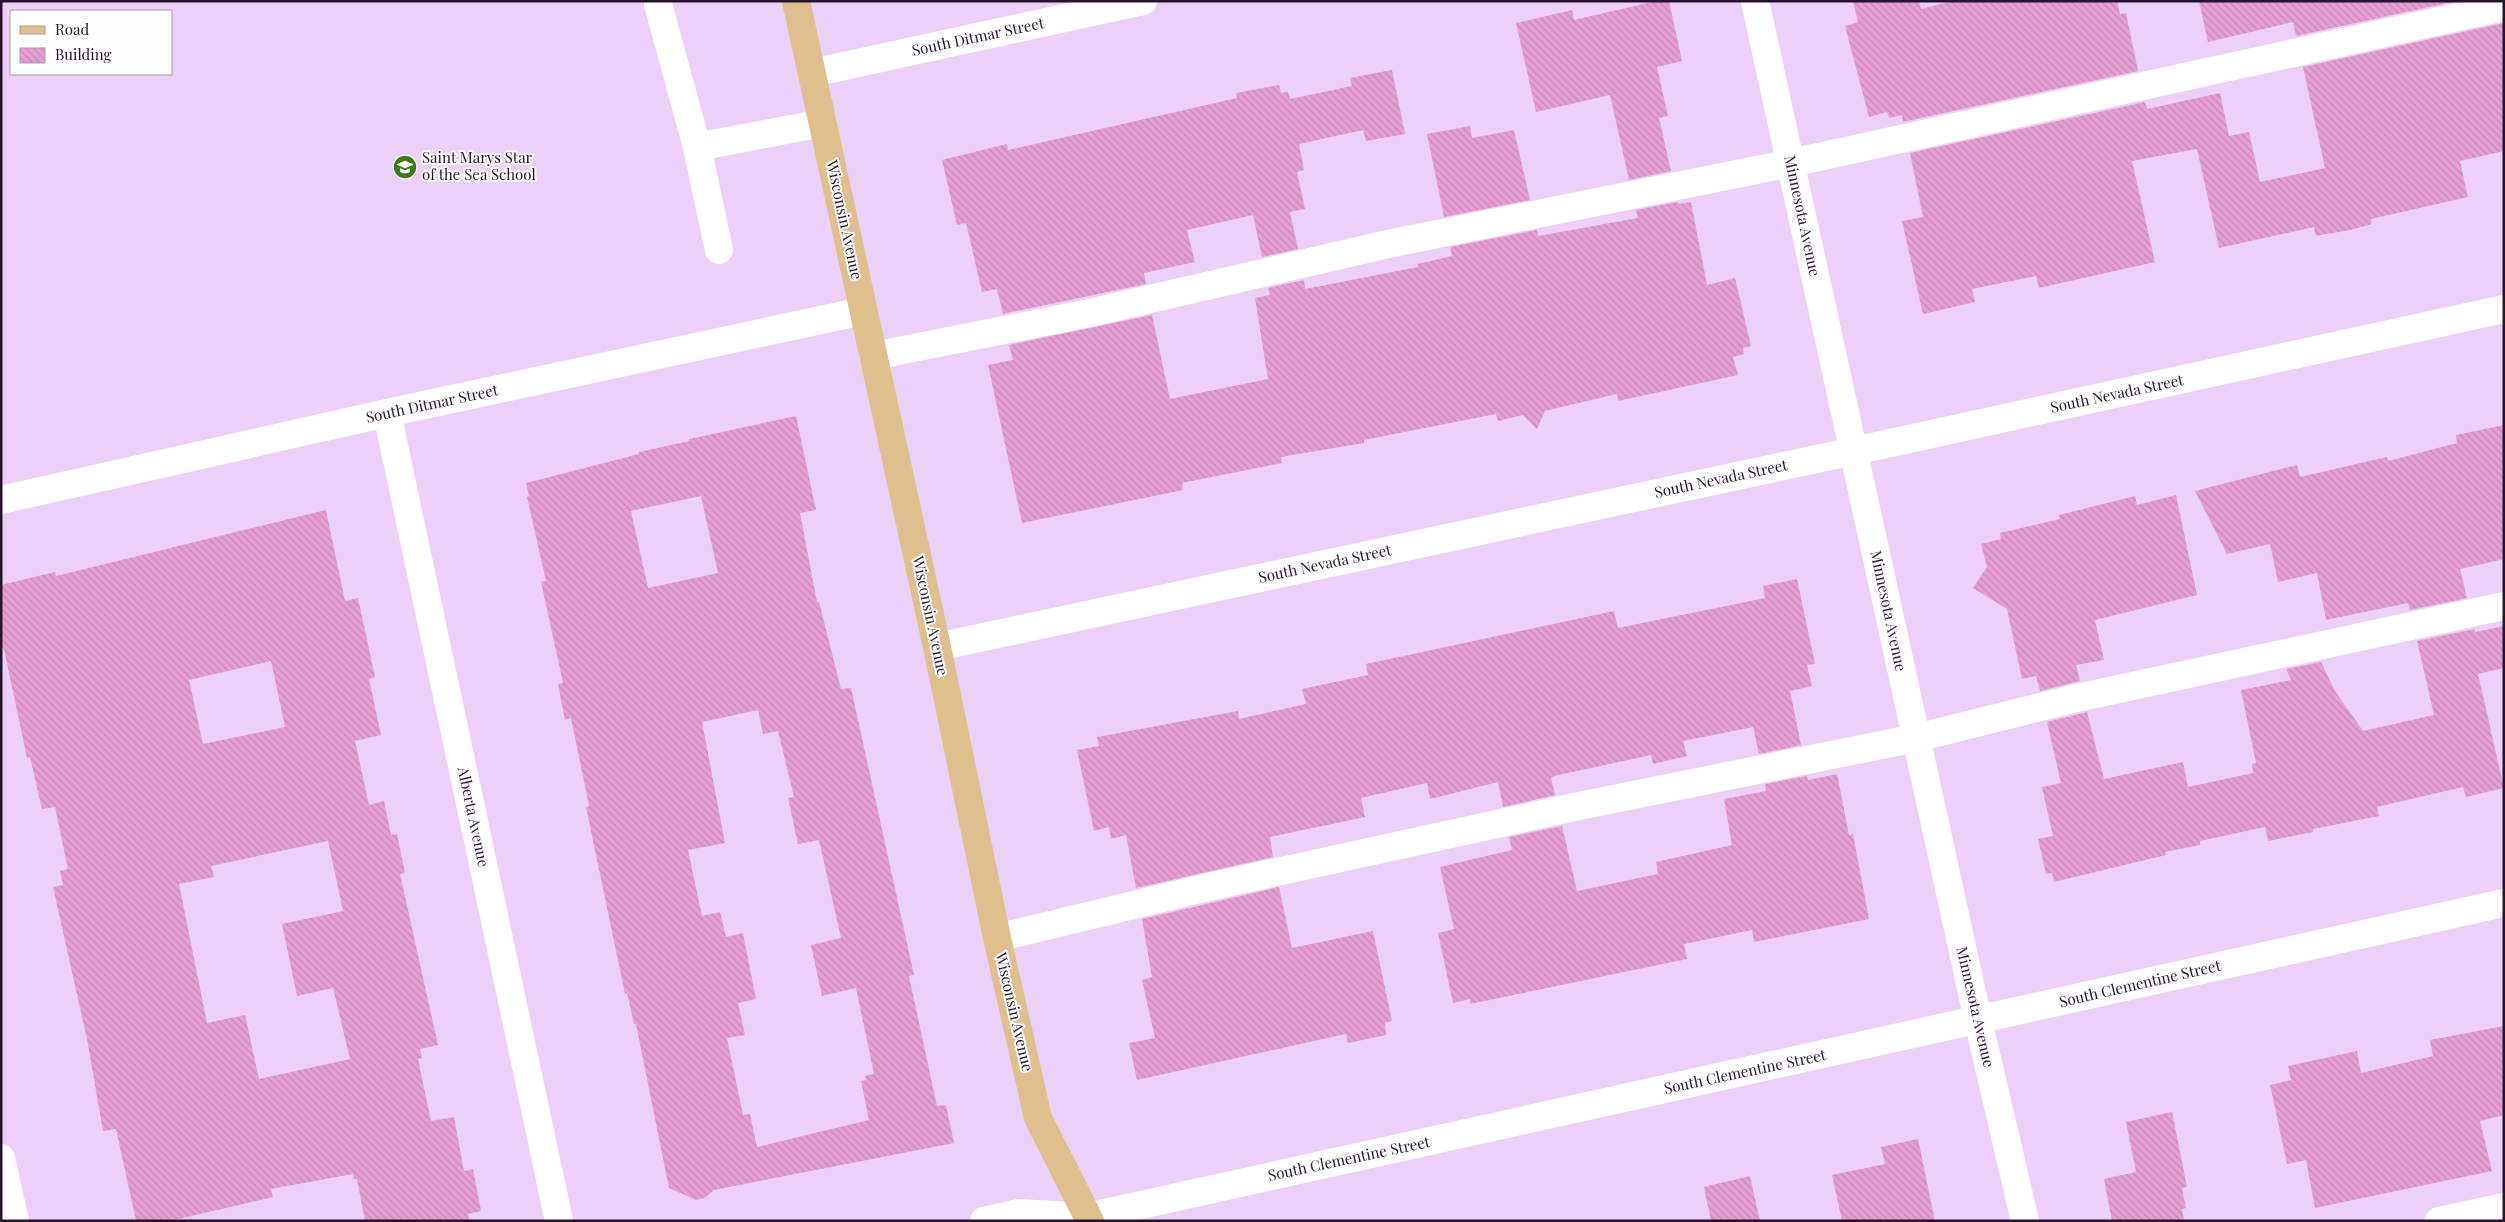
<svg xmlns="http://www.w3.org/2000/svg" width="2505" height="1222" font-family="'Playfair Display',serif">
	<defs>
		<pattern id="building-back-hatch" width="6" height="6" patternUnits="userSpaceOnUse" patternTransform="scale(1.25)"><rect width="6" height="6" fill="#e69fd4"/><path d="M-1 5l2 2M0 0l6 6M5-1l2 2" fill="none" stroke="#c588b6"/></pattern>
	</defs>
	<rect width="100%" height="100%" fill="#edd0f9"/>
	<path fill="url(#building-back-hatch)" fill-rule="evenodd" d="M 1656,1 L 1669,1 L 1682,61 L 1657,67 L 1668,116 L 1659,118 L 1671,171 L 1629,180 L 1610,95 L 1536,112 L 1516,23 L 1572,10 L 1574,20 Z
		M 1853,1 L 1919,1 L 1921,9 L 1952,1 L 2117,1 L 2120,14 L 2126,13 L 2138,71 L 1903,122 L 1902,115 L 1889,118 L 1887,112 L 1869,117 L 1845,26 L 1858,22 Z
		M 2199,1 L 2457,1 L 2296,36 L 2293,22 L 2208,42 Z
		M 2504,23 L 2504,151 L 2460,161 L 2468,197 L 2371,219 L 2372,224 L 2350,230 L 2316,236 L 2314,227 L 2219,248 L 2197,149 L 2132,161 L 2155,262 L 2039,288 L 2036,276 L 1972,289 L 1975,302 L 1923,314 L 1902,221 L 1923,217 L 1910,153 L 2145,102 L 2147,109 L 2220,93 L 2229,136 L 2249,132 L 2260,182 L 2325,168 L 2303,67 Z
		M 1392,70 L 1405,134 L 1366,141 L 1363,130 L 1299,144 L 1304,170 L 1297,172 L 1305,209 L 1290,212 L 1298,249 L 1262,257 L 1253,215 L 1187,230 L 1195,262 L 1144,273 L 1146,284 L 1003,314 L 997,289 L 982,292 L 966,223 L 957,225 L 942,160 L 1007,144 L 1008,150 L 1237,98 L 1236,93 L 1279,85 L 1281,93 L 1288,92 L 1290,99 L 1352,86 L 1350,78 Z
		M 1470,126 L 1472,138 L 1514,130 L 1530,200 L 1444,217 L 1427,134 Z
		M 1678,202 L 1678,204 L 1691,202 L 1707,285 L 1735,278 L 1751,346 L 1743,348 L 1744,354 L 1733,357 L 1738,375 L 1618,401 L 1617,394 L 1545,411 L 1537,429 L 1523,415 L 1498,421 L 1496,414 L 1364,440 L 1364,443 L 1281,457 L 1282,463 L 1182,483 L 1183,490 L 1022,523 L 988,365 L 1013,360 L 1009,345 L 1152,315 L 1170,399 L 1268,379 L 1255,298 L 1270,295 L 1268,288 L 1304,280 L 1305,289 L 1418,267 L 1417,264 L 1452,256 L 1450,247 L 1537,230 L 1538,236 L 1638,218 L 1636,210 Z
		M 796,416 L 816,510 L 800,513 L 817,602 L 819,602 L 841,689 L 851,688 L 914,975 L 909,976 L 937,1106 L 946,1105 L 954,1143 L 714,1190 L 705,1198 L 696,1200 L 669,1188 L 636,1024 L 634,1024 L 627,993 L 625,994 L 586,807 L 589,806 L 571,718 L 565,720 L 558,684 L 563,683 L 541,582 L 546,581 L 527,497 L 529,496 L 526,483 L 639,454 L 639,452 L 689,441 L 689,439 ZM 701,496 L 718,573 L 648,588 L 631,511 ZM 758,710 L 763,734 L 778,731 L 794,797 L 788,798 L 798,844 L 819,840 L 841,938 L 811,945 L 822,996 L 856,988 L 874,1074 L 865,1076 L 866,1080 L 861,1081 L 869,1120 L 757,1147 L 750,1114 L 743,1115 L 727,1038 L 745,1035 L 738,1003 L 756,999 L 743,933 L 726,937 L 720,912 L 702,916 L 688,850 L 725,843 L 702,722 Z
		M 2504,425 L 2504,559 L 2460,569 L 2467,598 L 2410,610 L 2408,603 L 2326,620 L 2317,573 L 2278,582 L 2270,544 L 2227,554 L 2195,491 L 2297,465 L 2300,477 L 2387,457 L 2388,461 L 2457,443 L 2456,435 Z
		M 2176,495 L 2197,595 L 2095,620 L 2104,660 L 2076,665 L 2080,681 L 2040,691 L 2036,676 L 2022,679 L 2007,609 L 1973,588 L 1987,567 L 1981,544 L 2001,539 L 2000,533 L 2060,519 L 2059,515 L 2135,496 L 2137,505 Z
		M 326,510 L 345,601 L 358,598 L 375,677 L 369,679 L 381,735 L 355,741 L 369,805 L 384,801 L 391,835 L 397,834 L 405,873 L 400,874 L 438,1045 L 420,1049 L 422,1058 L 418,1059 L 431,1121 L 454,1117 L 464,1171 L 473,1169 L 481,1211 L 468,1214 L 469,1221 L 365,1221 L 357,1179 L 354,1179 L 353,1174 L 271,1189 L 273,1197 L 170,1221 L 136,1221 L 116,1129 L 103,1131 L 87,1039 L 53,887 L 63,885 L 60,871 L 68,869 L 55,807 L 42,809 L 30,757 L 27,758 L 4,649 L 1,647 L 1,585 L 55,572 L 56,576 ZM 271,661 L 285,727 L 203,744 L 189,680 ZM 328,841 L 343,911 L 282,924 L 297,996 L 333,988 L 350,1059 L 259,1079 L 245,1015 L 207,1023 L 179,884 L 214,877 L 211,866 Z
		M 1797,579 L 1815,664 L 1807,665 L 1812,686 L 1790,691 L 1801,745 L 1759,754 L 1753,727 L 1683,741 L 1687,756 L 1653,764 L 1651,755 L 1554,776 L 1551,778 L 1555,795 L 1503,807 L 1498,782 L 1430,799 L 1427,783 L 1361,798 L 1365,817 L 1270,837 L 1273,857 L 1136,888 L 1126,835 L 1111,839 L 1109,827 L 1094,831 L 1077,750 L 1099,746 L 1097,737 L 1238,711 L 1239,719 L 1306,704 L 1302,689 L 1368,675 L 1366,664 L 1614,611 L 1618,628 L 1765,598 L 1763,586 Z
		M 2504,626 L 2504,668 L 2478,674 L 2504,788 L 2466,797 L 2463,787 L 2377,807 L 2379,816 L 2313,829 L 2313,832 L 2268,841 L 2265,827 L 2200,841 L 2200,845 L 2165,852 L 2166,855 L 2054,882 L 2052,873 L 2046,874 L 2038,839 L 2053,836 L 2042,787 L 2061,783 L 2047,722 L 2087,712 L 2104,779 L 2183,762 L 2188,787 L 2253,773 L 2252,764 L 2256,763 L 2241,690 L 2291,680 L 2286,669 L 2321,662 L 2335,691 L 2363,731 L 2434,715 L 2417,641 L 2474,629 L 2475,632 Z
		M 1837,774 L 1849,835 L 1853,834 L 1869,919 L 1754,942 L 1752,930 L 1684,944 L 1687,959 L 1470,1004 L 1470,999 L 1453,1003 L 1438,933 L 1454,929 L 1440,867 L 1512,850 L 1509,837 L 1562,826 L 1577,891 L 1658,874 L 1656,862 L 1732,845 L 1724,799 L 1766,791 L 1765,784 L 1807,776 L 1808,780 Z
		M 1279,887 L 1292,948 L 1373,931 L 1392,1021 L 1385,1023 L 1386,1035 L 1348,1043 L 1346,1034 L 1137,1080 L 1129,1043 L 1155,1038 L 1142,980 L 1152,977 L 1142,919 Z
		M 2504,1026 L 2504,1115 L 2480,1121 L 2492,1171 L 2315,1208 L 2306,1160 L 2287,1164 L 2270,1085 L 2291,1080 L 2288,1066 L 2357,1051 L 2361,1073 L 2433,1056 L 2430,1040 Z
		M 2172,1112 L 2187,1187 L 2182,1188 L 2186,1208 L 2182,1209 L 2184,1221 L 2112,1221 L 2104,1179 L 2136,1172 L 2126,1122 Z
		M 1918,1139 L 1935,1221 L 1842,1221 L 1832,1175 L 1885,1164 L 1881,1147 Z
		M 1750,1176 L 1760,1221 L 1711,1221 L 1704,1187 Z"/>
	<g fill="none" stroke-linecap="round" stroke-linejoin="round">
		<path stroke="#fff" stroke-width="28" d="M 1755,1 L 1978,1020 L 2025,1221
			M 658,4 L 697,147
			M 812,73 L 1143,1
			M 719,250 L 697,147 L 823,123
			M 873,356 L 1085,314 L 1388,244 L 1791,163 L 2504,7
			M 387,413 L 559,1221
			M 1,500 L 387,413 L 863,311
			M 937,647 L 1854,451 L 2504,309
			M 997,938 L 1208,887 L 1579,806 L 1916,738 L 2077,698 L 2504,606
			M 1,1158 L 15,1221
			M 984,1221 L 1019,1213 L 1087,1217 L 2504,903
			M 2439,1221 L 2504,1207"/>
		<path stroke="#dfbf8c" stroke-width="28" d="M 796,1 L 937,647 L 997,938 L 1038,1118 L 1090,1221"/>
	</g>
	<defs>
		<g id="school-disc" transform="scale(1.25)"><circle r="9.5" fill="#3e7b16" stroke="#fdfdfd"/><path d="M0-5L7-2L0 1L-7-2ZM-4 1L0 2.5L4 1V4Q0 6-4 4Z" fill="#fff"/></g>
	</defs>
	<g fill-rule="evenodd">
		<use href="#school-disc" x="405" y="167"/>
	</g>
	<g text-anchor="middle" stroke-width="4" stroke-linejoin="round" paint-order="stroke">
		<g font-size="15" fill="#26132d" stroke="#fdfdfd">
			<text transform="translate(978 37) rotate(-12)" y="5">South Ditmar Street</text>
			<text transform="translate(1802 216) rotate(78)" y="5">Minnesota Avenue</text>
			<text transform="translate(844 220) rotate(78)" y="5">Wisconsin Avenue</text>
			<text transform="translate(2117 394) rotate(-12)" y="5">South Nevada Street</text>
			<text transform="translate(432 404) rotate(-12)" y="5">South Ditmar Street</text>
			<text transform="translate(1721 479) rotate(-12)" y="5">South Nevada Street</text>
			<text transform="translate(1325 564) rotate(-12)" y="5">South Nevada Street</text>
			<text transform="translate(1888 611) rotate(78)" y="5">Minnesota Avenue</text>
			<text transform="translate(930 616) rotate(78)" y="5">Wisconsin Avenue</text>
			<text transform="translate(473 817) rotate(78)" y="5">Alberta Avenue</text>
			<text transform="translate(2140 984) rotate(-13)" y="5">South Clementine Street</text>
			<text transform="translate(1975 1007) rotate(77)" y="5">Minnesota Avenue</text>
			<text transform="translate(1014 1012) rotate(77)" y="5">Wisconsin Avenue</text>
			<text transform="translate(1745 1072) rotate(-12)" y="5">South Clementine Street</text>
			<text transform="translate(1349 1159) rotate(-12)" y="5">South Clementine Street</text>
		</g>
		<g font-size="15" fill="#26132d" stroke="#fdfdfd" text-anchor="start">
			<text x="422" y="163">Saint Marys Star<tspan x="422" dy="17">of the Sea School</tspan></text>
		</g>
	</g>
	<rect width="2505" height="1222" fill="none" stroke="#26132d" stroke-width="5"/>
	<rect x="10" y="10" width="162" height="65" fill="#fdfdfd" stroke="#a79faa"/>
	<rect x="20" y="26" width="25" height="8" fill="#dfbf8c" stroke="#a79faa"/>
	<text x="55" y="35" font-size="15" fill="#26132d">Road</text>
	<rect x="20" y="48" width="25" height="15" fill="url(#building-back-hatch)" stroke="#a79faa"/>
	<text x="55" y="60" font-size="15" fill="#26132d">Building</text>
</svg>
